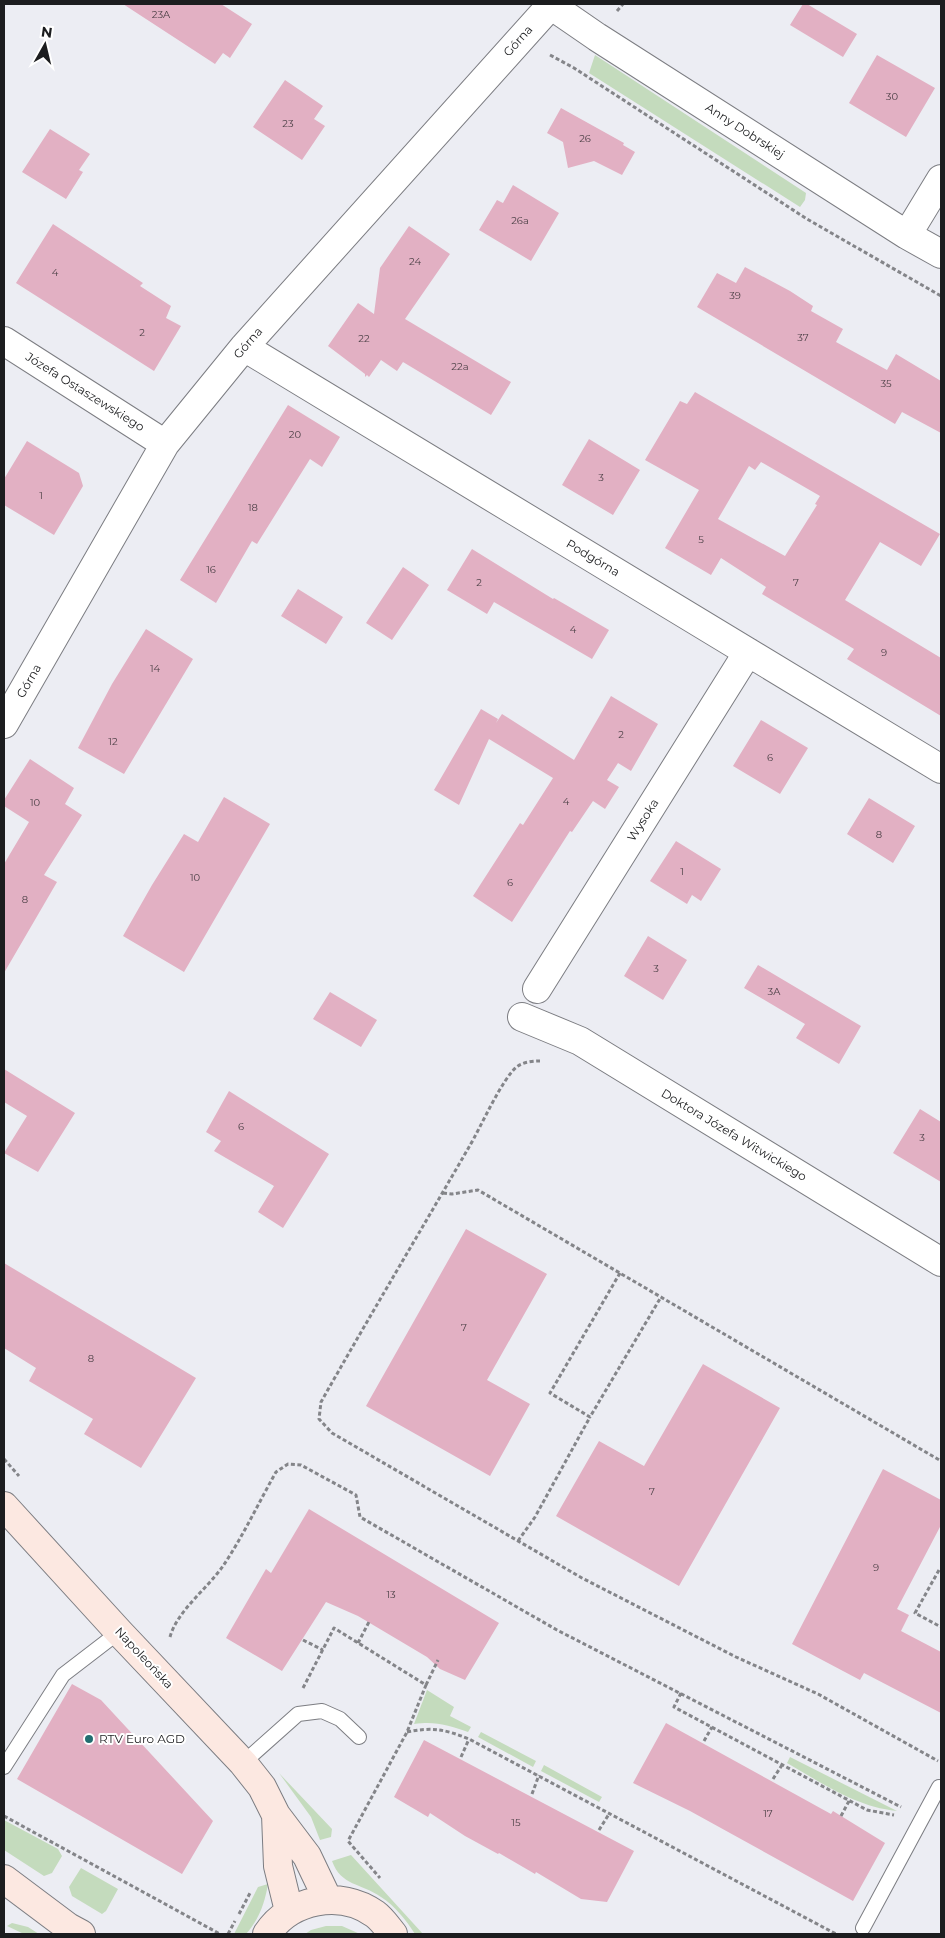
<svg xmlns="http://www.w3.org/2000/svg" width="945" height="1938" font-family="Montserrat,sans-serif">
	<rect width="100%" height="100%" fill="#ecedf3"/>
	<path fill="#c4dbbd" d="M 595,55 L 806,193 L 805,200 L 800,207 L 589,73 Z
		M 427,1690 L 454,1707 L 450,1716 L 471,1727 L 468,1732 C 447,1725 436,1721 414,1724 Z
		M 481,1732 L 536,1761 L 533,1767 L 478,1737 Z
		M 790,1757 L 897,1811 C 856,1807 822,1783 787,1763 Z
		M 544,1765 L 602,1797 L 599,1802 L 541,1771 Z
		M 279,1773 L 332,1829 L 331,1837 L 320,1840 L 311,1817 Z
		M 4,1820 L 58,1849 L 62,1856 L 52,1873 L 44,1876 L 4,1850 Z
		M 351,1855 L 423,1934 L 415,1934 C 406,1920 395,1906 381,1897 C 361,1883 341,1886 332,1861 Z
		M 81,1868 L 118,1889 L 106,1911 L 102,1914 L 72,1896 L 69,1887 Z
		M 268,1884 C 265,1902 259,1920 246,1934 L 234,1934 L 258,1887 Z
		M 12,1923 L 28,1927 L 39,1934 L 24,1934 L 7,1926 Z
		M 326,1926 L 342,1926 L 360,1934 L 305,1934 L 311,1930 Z"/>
	<path fill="#e2b0c3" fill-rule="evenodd" d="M 123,4 L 221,4 L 252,24 L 230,58 L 223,53 L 215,64 Z
		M 803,4 L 807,4 L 857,34 L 843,57 L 790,25 Z
		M 877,55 L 935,88 L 906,137 L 849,103 Z
		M 285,80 L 323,106 L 314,119 L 325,126 L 302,160 L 253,127 Z
		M 561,108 L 624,143 L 623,145 L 635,152 L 622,175 L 594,161 L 568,168 L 563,142 L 547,133 Z
		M 50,129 L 90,154 L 79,170 L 83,172 L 66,199 L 22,172 Z
		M 513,185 L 559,213 L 531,261 L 479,230 L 497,200 L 503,203 Z
		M 53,224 L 143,283 L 140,286 L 171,306 L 166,318 L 181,326 L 154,371 L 16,283 Z
		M 409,226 L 450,254 L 405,319 L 511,382 L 491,415 L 403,362 L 397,371 L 381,360 L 369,377 L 367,375 L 365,377 L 365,374 L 328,346 L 358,303 L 374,314 L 380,268 Z
		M 745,267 L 790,291 L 813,306 L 811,311 L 843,329 L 836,342 L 887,370 L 896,354 L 941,381 L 941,433 L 902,412 L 895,424 L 697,307 L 717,273 L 736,283 Z
		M 695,392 L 940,534 L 921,566 L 880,542 L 845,600 L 941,658 L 941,716 L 847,659 L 854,649 L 762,594 L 766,587 L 721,558 L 711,575 L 665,548 L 699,490 L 645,460 L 680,401 L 687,404 ZM 761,462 L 820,496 L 815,504 L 817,505 L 785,556 L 718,519 L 749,466 L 755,470 Z
		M 288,405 L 340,437 L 322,467 L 310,459 L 257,544 L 252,541 L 216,603 L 180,580 Z
		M 589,439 L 640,470 L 613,515 L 562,485 Z
		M 27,441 L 79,473 L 83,486 L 54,535 L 4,505 L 4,479 Z
		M 472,549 L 553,599 L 554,598 L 609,630 L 592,659 L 494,602 L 487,614 L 447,590 Z
		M 403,567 L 429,585 L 392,640 L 366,623 Z
		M 298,589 L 343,617 L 326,644 L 281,616 Z
		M 146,629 L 193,659 L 124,774 L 78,748 L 112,684 Z
		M 611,696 L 658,724 L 631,771 L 618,763 L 607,780 L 619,787 L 605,809 L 593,801 L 572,832 L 570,831 L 512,922 L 473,896 L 520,823 L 523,825 L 553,778 L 489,739 L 459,805 L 434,790 L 481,709 L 498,719 L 496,723 L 502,714 L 574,760 Z
		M 761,720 L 808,748 L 780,794 L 733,766 Z
		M 30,759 L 74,788 L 65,804 L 82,815 L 44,875 L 57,882 L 4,973 L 4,864 L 29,822 L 4,806 L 4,800 Z
		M 224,797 L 270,824 L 184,972 L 123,936 L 152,885 L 184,834 L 198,842 Z
		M 869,798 L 915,826 L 893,863 L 847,834 Z
		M 676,841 L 721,869 L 701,901 L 692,895 L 687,904 L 650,881 Z
		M 648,936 L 687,960 L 663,1000 L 624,976 Z
		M 758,965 L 861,1026 L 839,1064 L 796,1038 L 805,1024 L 744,988 Z
		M 330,992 L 377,1020 L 361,1047 L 313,1019 Z
		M 4,1069 L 75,1113 L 38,1172 L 4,1153 L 27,1116 L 4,1102 Z
		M 229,1091 L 329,1154 L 283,1228 L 258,1212 L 274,1186 L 214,1151 L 221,1141 L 206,1132 Z
		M 920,1109 L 941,1122 L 941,1182 L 893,1153 Z
		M 466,1229 L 547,1274 L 487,1380 L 530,1404 L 490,1476 L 366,1406 Z
		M 4,1263 L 196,1378 L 141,1468 L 84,1434 L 93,1419 L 29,1381 L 36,1368 L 4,1348 Z
		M 703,1364 L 780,1408 L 679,1586 L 556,1516 L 599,1441 L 644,1466 Z
		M 883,1469 L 941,1500 L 941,1525 L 897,1609 L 909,1615 L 901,1631 L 941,1652 L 941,1713 L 864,1673 L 860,1680 L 792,1644 Z
		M 309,1509 L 499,1623 L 465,1680 L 440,1669 L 427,1657 L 358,1616 L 326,1602 L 282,1671 L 226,1638 L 266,1569 L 271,1573 Z
		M 72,1684 L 101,1700 L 213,1821 L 182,1874 L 17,1779 Z
		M 666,1723 L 831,1814 L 833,1811 L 885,1843 L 853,1901 L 690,1811 L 633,1783 Z
		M 424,1740 L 634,1851 L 607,1902 L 581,1899 L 536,1872 L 535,1874 L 499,1853 L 498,1854 L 465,1836 L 430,1813 L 428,1817 L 394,1797 Z"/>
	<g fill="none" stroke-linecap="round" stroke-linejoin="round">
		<g stroke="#7c7d82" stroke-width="16">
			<path id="lane" d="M 243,1763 L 298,1714 L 322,1711 L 340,1719 L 359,1737
				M 4,1767 L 63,1675 L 119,1632
				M 863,1928 L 939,1787"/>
		</g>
		<g stroke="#7c7d82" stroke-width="30">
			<path id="street" d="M 549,4 L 597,37 L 907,235 L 941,254
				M 907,235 L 941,179
				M 4,341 L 165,444
				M 244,347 L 941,769
				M 4,724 L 165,444 L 244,347 L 552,4
				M 537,989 L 748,652
				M 522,1017 L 580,1041 L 941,1262"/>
		</g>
		<g stroke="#7c7d82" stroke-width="30">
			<path id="secondary" d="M 4,1506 L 119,1632 L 243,1763 L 262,1787 L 276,1815 L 307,1856 L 328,1900
				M 276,1815 L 278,1866 L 289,1911
				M 4,1879 L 68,1927 L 81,1934
				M 267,1934 C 290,1899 340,1889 375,1914 C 382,1919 388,1928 393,1934"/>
		</g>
		<path stroke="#848589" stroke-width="3" stroke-dasharray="4 2.5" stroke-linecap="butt" d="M 617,11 L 623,4
			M 550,55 L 574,68 L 807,219 L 941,296
			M 540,1061 C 533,1061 524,1062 518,1066 C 503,1076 480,1129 469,1147 C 420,1232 369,1317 321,1402 L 319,1419 L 332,1433 L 582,1578 L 736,1657 L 818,1694 L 938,1761
			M 443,1193 L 452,1194 L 478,1190 L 941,1461
			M 620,1273 L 550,1393 L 590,1417 L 661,1297
			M 4,1459 L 19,1476
			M 518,1541 L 535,1517 L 590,1417
			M 939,1570 L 915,1613 L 941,1627
			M 170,1637 C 177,1611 207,1589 223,1566 C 242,1538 259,1502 276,1472 L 288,1464 L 301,1465 L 356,1495 L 360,1517 L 557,1630 L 901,1807
			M 303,1640 L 323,1650
			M 358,1643 L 370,1620
			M 426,1685 L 438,1660
			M 303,1688 L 334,1628 L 426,1685 L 407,1732 L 348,1841 L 380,1878
			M 681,1693 L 674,1707 L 867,1810 L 894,1815
			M 407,1732 C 433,1727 444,1729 469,1739 L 836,1934
			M 704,1741 L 712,1727
			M 461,1757 L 469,1739
			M 773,1779 L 782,1765
			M 532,1794 L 539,1775
			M 4,1816 L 220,1934
			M 841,1816 L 849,1801
			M 599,1830 L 609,1814
			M 239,1914 L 250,1893
			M 228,1934 L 235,1921"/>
		<use href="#lane" stroke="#fff" stroke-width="14"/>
		<use href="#street" stroke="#fff" stroke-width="28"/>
		<use href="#secondary" stroke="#fce8e1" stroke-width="28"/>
	</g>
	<circle fill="#226e71" stroke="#fff" stroke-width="2" cx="89" cy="1739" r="5"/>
	<g text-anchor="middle" stroke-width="4" stroke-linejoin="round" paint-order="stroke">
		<g font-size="10" fill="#4e4248">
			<text x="161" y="18">23A</text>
			<text x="892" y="100">30</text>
			<text x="288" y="127">23</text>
			<text x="585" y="142">26</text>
			<text x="520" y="224">26a</text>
			<text x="415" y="265">24</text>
			<text x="55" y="276">4</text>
			<text x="735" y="299">39</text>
			<text x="142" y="336">2</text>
			<text x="803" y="341">37</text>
			<text x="364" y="342">22</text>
			<text x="460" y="370">22a</text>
			<text x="886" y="387">35</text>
			<text x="295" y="438">20</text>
			<text x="601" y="481">3</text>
			<text x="41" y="499">1</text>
			<text x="253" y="511">18</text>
			<text x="701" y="543">5</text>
			<text x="211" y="573">16</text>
			<text x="479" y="586">2</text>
			<text x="796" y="586">7</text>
			<text x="573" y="633">4</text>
			<text x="884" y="656">9</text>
			<text x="155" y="672">14</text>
			<text x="621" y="738">2</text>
			<text x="113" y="745">12</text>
			<text x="770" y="761">6</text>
			<text x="566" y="805">4</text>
			<text x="35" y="806">10</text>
			<text x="879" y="838">8</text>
			<text x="682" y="875">1</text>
			<text x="195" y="881">10</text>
			<text x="510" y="886">6</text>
			<text x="25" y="903">8</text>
			<text x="656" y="972">3</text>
			<text x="774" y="995">3A</text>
			<text x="241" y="1130">6</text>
			<text x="922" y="1141">3</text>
			<text x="464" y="1331">7</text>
			<text x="91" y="1362">8</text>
			<text x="652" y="1495">7</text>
			<text x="876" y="1571">9</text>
			<text x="391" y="1598">13</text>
			<text x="768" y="1817">17</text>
			<text x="516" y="1826">15</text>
		</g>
		<g font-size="12" fill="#1c1d1f" stroke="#fff">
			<text transform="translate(518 41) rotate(-48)" y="4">Górna</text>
			<text transform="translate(745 131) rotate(33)" y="4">Anny Dobrskiej</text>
			<text transform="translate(248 343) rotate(-49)" y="4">Górna</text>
			<text transform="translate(85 392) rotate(32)" y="4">Józefa Ostaszewskiego</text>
			<text transform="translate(593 558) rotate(31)" y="4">Podgórna</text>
			<text transform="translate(29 681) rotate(-60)" y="4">Górna</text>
			<text transform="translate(643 820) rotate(-58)" y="4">Wysoka</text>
			<text transform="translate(734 1135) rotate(31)" y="4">Doktora Józefa Witwickiego</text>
			<text transform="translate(144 1658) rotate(47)" y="4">Napoleońska</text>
		</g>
		<g font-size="12" fill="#1c1d1f" stroke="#fff" text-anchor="start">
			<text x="99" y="1743">RTV Euro AGD</text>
		</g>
	</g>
	<rect width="945" height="1938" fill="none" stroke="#1c1d1f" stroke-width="10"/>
	<g transform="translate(45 45) rotate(8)" stroke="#ffffff" stroke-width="4" paint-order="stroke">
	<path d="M0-4L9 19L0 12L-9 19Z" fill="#1c1d1f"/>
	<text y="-8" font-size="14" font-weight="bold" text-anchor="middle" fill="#1c1d1f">N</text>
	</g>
</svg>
